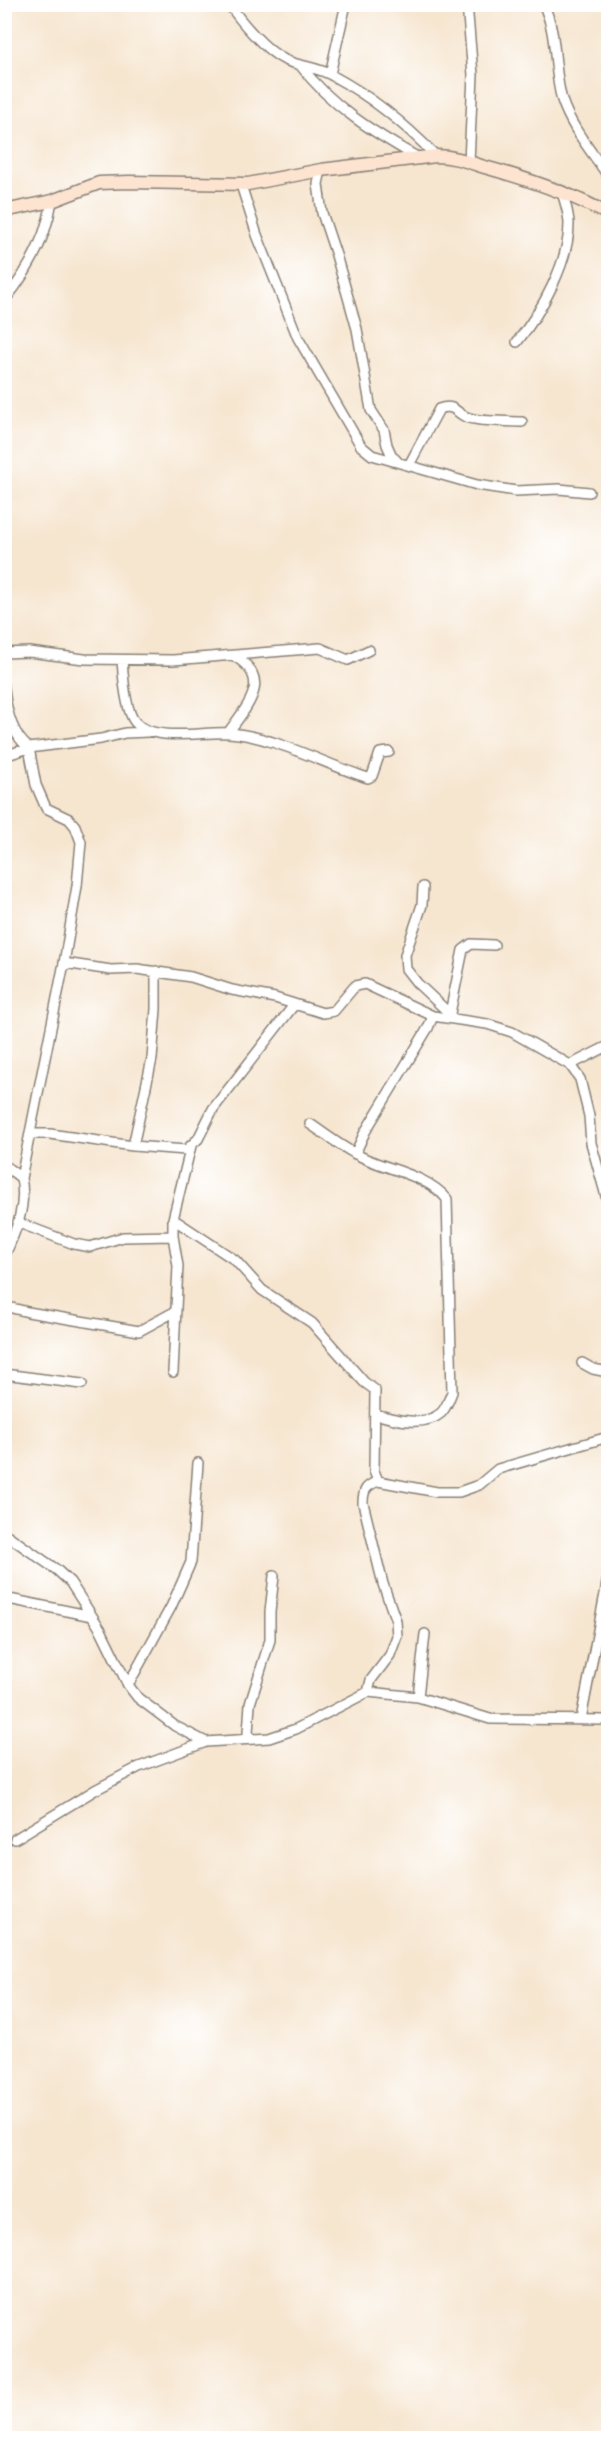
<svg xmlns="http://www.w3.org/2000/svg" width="613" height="2443" font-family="Sriracha,sans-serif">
	<rect width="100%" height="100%" fill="#fff"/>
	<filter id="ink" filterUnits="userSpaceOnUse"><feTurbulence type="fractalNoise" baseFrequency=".0167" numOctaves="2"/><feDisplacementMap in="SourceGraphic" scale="12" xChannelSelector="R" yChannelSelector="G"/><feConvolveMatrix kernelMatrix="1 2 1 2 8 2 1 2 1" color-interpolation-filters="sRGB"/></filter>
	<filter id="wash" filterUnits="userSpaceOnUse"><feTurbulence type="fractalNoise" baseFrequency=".008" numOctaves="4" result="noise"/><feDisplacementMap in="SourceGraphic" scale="24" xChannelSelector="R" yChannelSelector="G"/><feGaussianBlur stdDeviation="1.35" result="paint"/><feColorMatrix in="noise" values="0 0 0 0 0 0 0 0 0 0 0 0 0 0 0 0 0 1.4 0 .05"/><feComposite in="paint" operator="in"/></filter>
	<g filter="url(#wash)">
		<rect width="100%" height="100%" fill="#f6e5cf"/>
	</g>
	<g filter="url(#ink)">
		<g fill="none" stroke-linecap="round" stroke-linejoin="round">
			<g stroke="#898076" stroke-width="12">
				<path id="street" d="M 229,4 C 241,22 266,51 285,60 C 301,67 318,67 333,76 C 372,97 405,124 436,156
					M 467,4 L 473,75 L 469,162
					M 543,4 C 558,33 553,70 562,100 C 571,128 593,153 608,176
					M 300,65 C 331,106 373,132 417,157
					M 330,74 L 346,4
					M 321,170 L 318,184 L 322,213 L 336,255 L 357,329 L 371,410 L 384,430 L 387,445 L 392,456 L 397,461
					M 241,185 L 257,235 L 298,338 L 361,446 L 372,455 L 477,485 L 516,491 L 559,489 L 589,492
					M 4,301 C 28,272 46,239 52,201
					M 517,342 C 541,312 569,263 569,224 C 569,213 565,203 562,192
					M 409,465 L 439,409 C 456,403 455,414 469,418 C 483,422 507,421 522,422
					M 4,653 L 29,652 L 84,659 L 173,660 L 320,648 L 348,660 L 369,650
					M 122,660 C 123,675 126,712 135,722 C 154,743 203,731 229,733 C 274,736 324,764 368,778 L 372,776 L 380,753 L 389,752
					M 4,688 C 6,709 12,735 29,748 L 36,785 L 46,808 L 69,819 L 75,826 L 81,842 L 77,886 L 64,963 L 21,1178
					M 228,733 C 247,706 274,679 234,656
					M 4,756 L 29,748 L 101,739 L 125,733 L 148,732
					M 423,887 L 422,905 L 405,955 L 406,969 L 417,983 L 450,1014
					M 64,963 L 111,970 L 137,969 L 191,977 L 232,990 L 275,998 L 323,1013 L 334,1011 L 355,986 L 365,984 L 433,1016 L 487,1024 L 512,1032 L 570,1065 L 580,1079 L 589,1116 L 591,1143 L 608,1203
					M 449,1018 L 463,950 L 471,944 L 494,945
					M 570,1065 L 606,1047
					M 310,1124 C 325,1134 339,1145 354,1153 C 381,1169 426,1173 447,1199 L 452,1392 C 449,1399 447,1407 441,1413 C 425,1427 394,1420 376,1414
					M 31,1134 L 50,1134 L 133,1146 L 186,1150 L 198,1139 L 213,1109 L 294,1005
					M 133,1146 L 152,1059 L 156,1009 L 156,971
					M 355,1154 L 365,1132 L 428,1028 L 433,1016
					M 4,1165 L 21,1178 C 27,1206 16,1231 4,1257
					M 173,1219 L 235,1260 L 262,1290 L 312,1323 L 364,1382 L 375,1390 L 374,1471 L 378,1481 L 437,1492 L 459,1492 L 479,1485 L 498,1469 L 608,1437
					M 19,1223 L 74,1244 L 90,1247 L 123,1237 L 173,1236
					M 4,1306 L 28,1312 L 139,1331 L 176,1311
					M 582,1363 L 593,1369 L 608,1372
					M 173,1372 L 178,1266 L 173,1236 L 173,1219 L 191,1146
					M 4,1374 L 82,1384
					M 4,1533 L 57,1570 L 70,1582 L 101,1630 L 128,1685 L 138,1698 L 175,1726 L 206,1742
					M 4,1598 L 92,1616
					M 128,1685 L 171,1607 L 191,1562 L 198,1463
					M 368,1692 L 371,1680 L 390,1655 L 397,1636 L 396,1621 L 383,1584 L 363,1503 C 363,1490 366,1486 378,1481
					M 418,1697 L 425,1634
					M 581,1719 L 608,1578
					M 251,1739 L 248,1733 L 250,1704 L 270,1640 L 270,1612 L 274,1576
					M 15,1839 L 95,1790 L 139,1767 L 206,1742 L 269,1738 L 296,1729 L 368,1692 L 418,1697 L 490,1719 L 608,1720
					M 4,1845 L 5,1843"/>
			</g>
			<g stroke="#898076" stroke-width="15">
				<path id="secondary" d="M 4,211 L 52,201 L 99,183 L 129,182 L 248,184 L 321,170 L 436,156 C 452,156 466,161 481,166 C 525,178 568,192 608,214"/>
			</g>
			<use href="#street" stroke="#fff" stroke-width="9"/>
			<use href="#secondary" stroke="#fde4d1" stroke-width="12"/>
		</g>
	</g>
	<rect width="613" height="2443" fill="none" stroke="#fff" stroke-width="24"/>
</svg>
